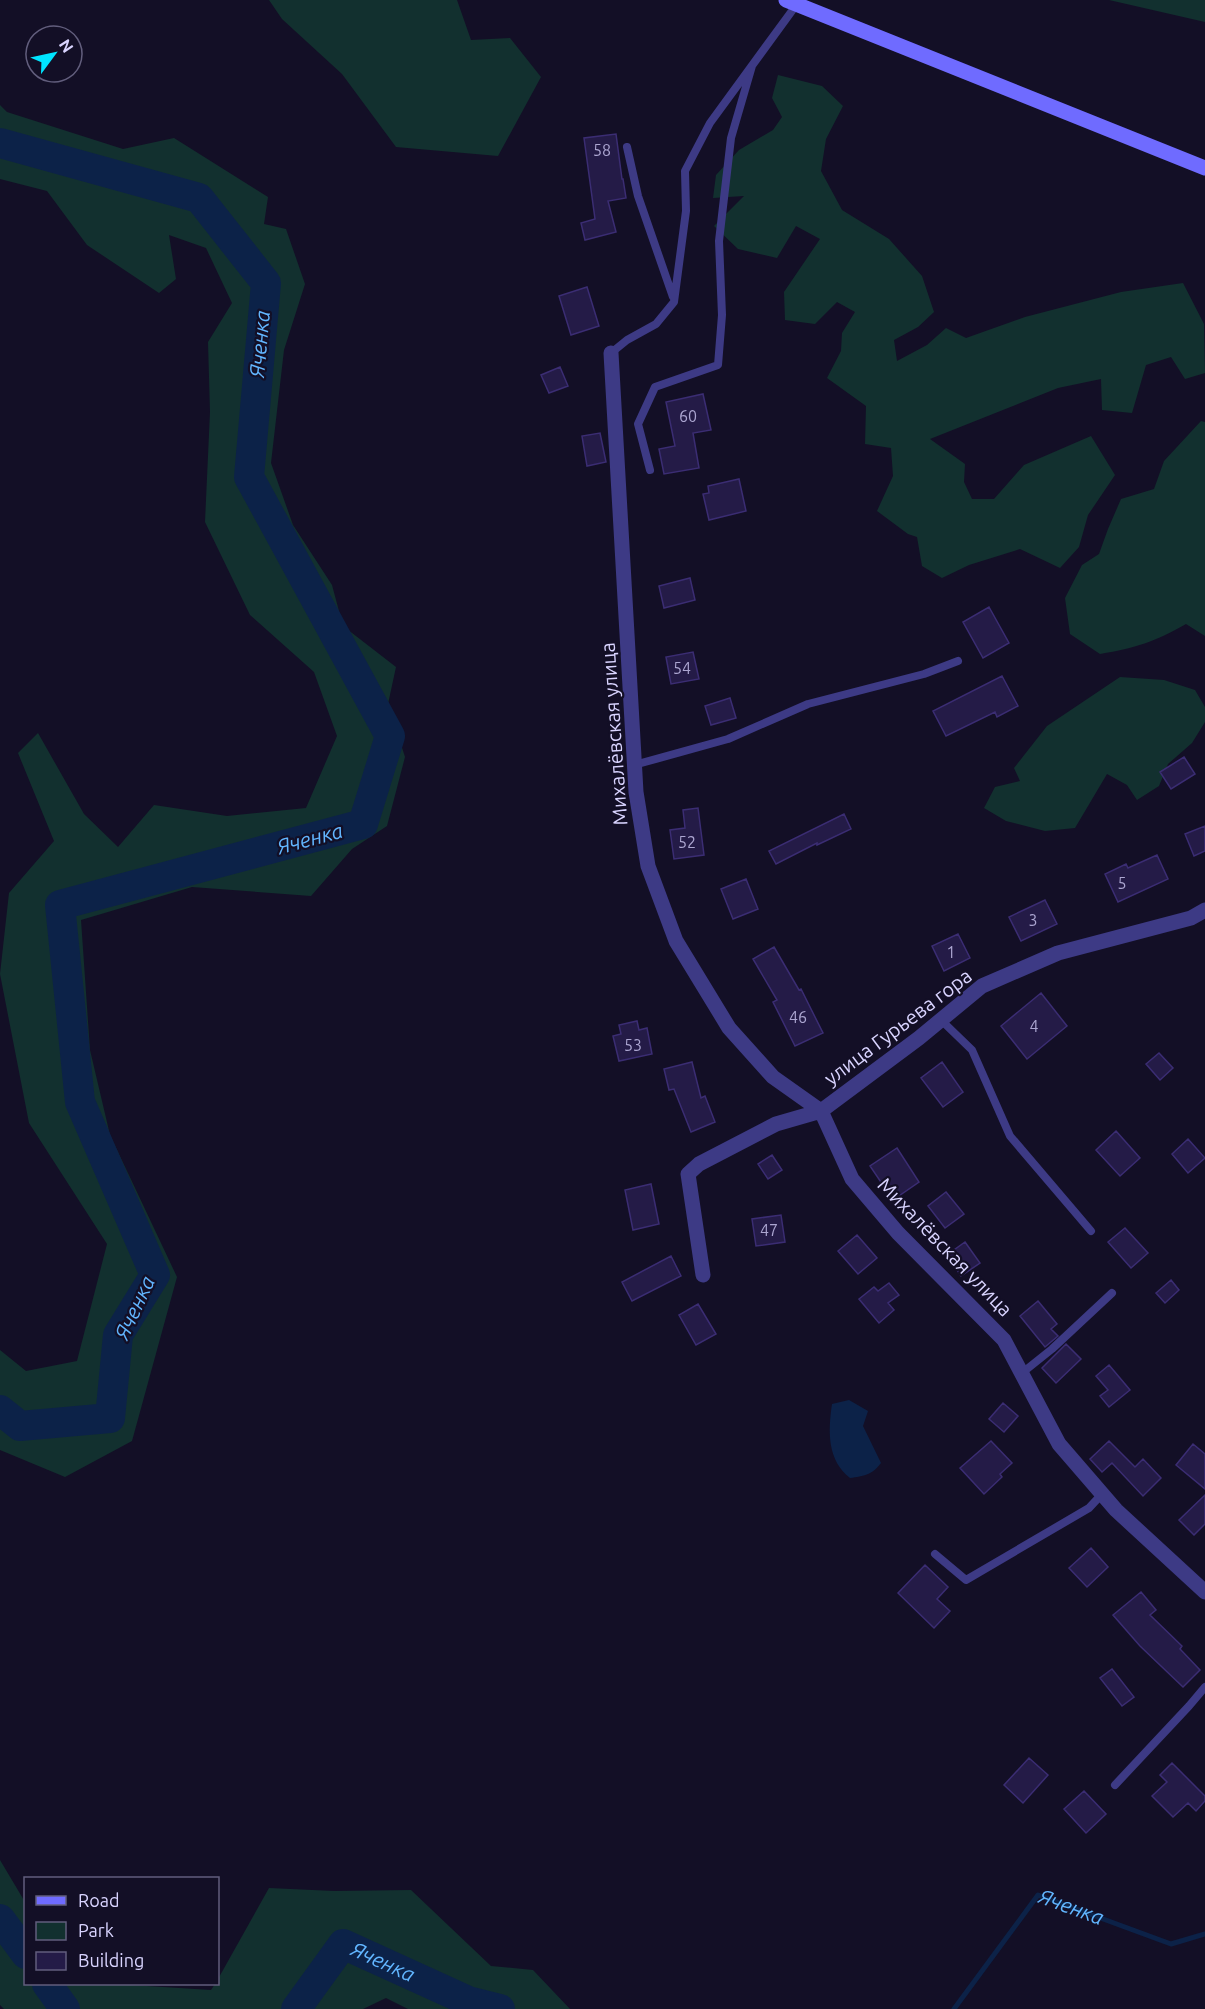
<svg xmlns="http://www.w3.org/2000/svg" width="1205" height="2009" font-family="Ubuntu,sans-serif">
	<rect width="100%" height="100%" fill="#130f26"/>
	<path fill="#12302f" d="M 269,0 L 457,0 L 471,40 L 510,38 L 541,77 L 498,156 L 396,147 L 342,74 L 282,19 Z
		M 1109,0 L 1205,0 L 1205,22 Z
		M 778,75 L 822,86 L 843,106 L 826,139 L 821,171 L 842,210 L 889,239 L 922,276 L 934,312 L 918,327 L 894,340 L 897,361 L 927,345 L 946,328 L 966,338 L 1025,317 L 1121,292 L 1183,283 L 1204,324 L 1205,373 L 1185,379 L 1171,357 L 1146,365 L 1132,413 L 1102,410 L 1101,379 L 1058,388 L 930,439 L 965,464 L 964,482 L 972,499 L 994,499 L 1024,465 L 1091,436 L 1115,475 L 1088,515 L 1079,547 L 1060,568 L 1020,549 L 969,565 L 942,578 L 922,566 L 917,537 L 908,534 L 877,511 L 893,476 L 891,448 L 865,444 L 866,406 L 827,378 L 841,351 L 842,333 L 855,312 L 837,302 L 815,324 L 785,320 L 784,292 L 820,239 L 796,226 L 777,258 L 738,249 L 714,226 L 744,196 L 713,198 L 716,175 L 739,150 L 773,130 L 782,117 L 772,98 Z
		M 0,105 L 7,112 L 123,149 L 174,138 L 268,197 L 264,224 L 286,229 L 305,284 L 284,350 L 271,463 L 293,525 L 332,585 L 343,626 L 396,667 L 388,704 L 405,757 L 387,826 L 352,849 L 311,896 L 192,887 L 81,920 L 90,1050 L 110,1135 L 177,1277 L 132,1441 L 65,1477 L 0,1450 L 0,1350 L 26,1371 L 77,1361 L 107,1244 L 29,1123 L 0,974 L 9,893 L 54,841 L 18,753 L 38,733 L 84,814 L 118,847 L 154,805 L 227,816 L 306,808 L 337,736 L 314,672 L 250,615 L 205,522 L 210,412 L 208,342 L 232,303 L 206,248 L 169,235 L 176,279 L 159,293 L 87,245 L 47,191 L 0,179 Z
		M 1201,421 L 1205,422 L 1205,636 L 1186,624 C 1154,642 1136,648 1100,654 L 1070,634 L 1065,598 L 1082,565 L 1099,554 L 1108,529 L 1121,499 L 1154,489 L 1164,461 Z
		M 1120,677 L 1164,680 L 1195,690 L 1205,707 L 1205,722 L 1192,743 L 1168,764 L 1159,786 L 1137,800 L 1127,785 L 1107,774 L 1075,828 L 1045,831 L 1006,821 L 984,808 L 995,787 L 1020,781 L 1014,768 L 1047,726 Z
		M 0,1860 L 25,1902 L 26,1984 L 115,1984 L 211,1990 L 215,1984 L 218,1984 L 218,1979 L 269,1888 L 334,1891 L 411,1890 L 491,1966 L 533,1970 L 570,2009 L 408,2009 L 386,1998 L 363,2009 L 4,2009 L 0,2005 Z"/>
	<path fill="#0c2248" d="M 849,1400 L 868,1411 L 863,1426 L 881,1463 C 872,1475 864,1476 850,1478 C 827,1460 828,1431 832,1404 Z"/>
	<g fill="none" stroke-linecap="round" stroke-linejoin="round">
		<path stroke="#0c2248" stroke-width="5" id="s1" d="M 954,2009 L 1038,1895 L 1171,1944 L 1205,1934"/>
		<g stroke="#0c2248" stroke-width="30">
			<path d="M 0,143 L 199,198 L 266,283 L 249,477 L 390,736 L 363,824 L 60,905 L 80,1102 L 155,1275 L 118,1335 L 110,1418 L 20,1426 L 0,1410"/>
			<path d="M 0,1919 L 26,1954"/>
			<path d="M 47,1984 L 65,2009"/>
			<path id="s2" d="M 296,2009 L 343,1944 L 468,2001 L 500,2009"/>
		</g>
	</g>
	<path fill="#241b47" stroke="#3b2d73" stroke-width="1.5" d="M 616,134 L 622,179 L 623,179 L 626,198 L 608,201 L 616,232 L 585,240 L 581,223 L 595,219 L 584,138 Z
		M 587,287 L 599,326 L 571,335 L 559,296 Z
		M 560,367 L 568,386 L 549,393 L 541,375 Z
		M 703,394 L 711,430 L 693,433 L 699,468 L 664,474 L 659,449 L 675,446 L 666,402 Z
		M 600,433 L 606,462 L 587,466 L 582,436 Z
		M 739,479 L 746,511 L 709,520 L 703,494 L 709,493 L 708,486 Z
		M 690,578 L 695,600 L 664,608 L 659,586 Z
		M 989,607 L 1009,643 L 983,658 L 963,622 Z
		M 693,652 L 699,679 L 671,684 L 666,657 Z
		M 1002,676 L 1018,706 L 997,717 L 995,712 L 946,736 L 933,711 Z
		M 730,698 L 736,718 L 711,725 L 705,706 Z
		M 1184,757 L 1195,774 L 1171,789 L 1160,772 Z
		M 698,808 L 704,855 L 674,859 L 670,830 L 685,828 L 683,810 Z
		M 844,814 L 851,829 L 817,845 L 817,843 L 776,864 L 769,851 Z
		M 1205,826 L 1205,851 L 1194,856 L 1185,834 Z
		M 1157,855 L 1168,879 L 1118,902 L 1105,874 L 1126,864 L 1128,868 Z
		M 746,879 L 758,909 L 733,919 L 721,889 Z
		M 1045,900 L 1057,924 L 1021,941 L 1009,917 Z
		M 958,934 L 970,958 L 944,971 L 932,946 Z
		M 774,947 L 799,990 L 801,989 L 823,1033 L 795,1046 L 773,1002 L 777,1000 L 753,959 Z
		M 1041,993 L 1067,1026 L 1027,1059 L 1001,1026 Z
		M 637,1021 L 639,1030 L 647,1028 L 652,1054 L 619,1061 L 613,1036 L 621,1034 L 619,1025 Z
		M 1159,1053 L 1173,1068 L 1160,1080 L 1146,1064 Z
		M 692,1062 L 701,1098 L 705,1096 L 715,1122 L 691,1132 L 674,1089 L 669,1090 L 664,1069 Z
		M 942,1062 L 963,1092 L 943,1107 L 921,1078 Z
		M 1116,1131 L 1140,1158 L 1120,1176 L 1096,1150 Z
		M 1188,1139 L 1205,1158 L 1188,1173 L 1172,1154 Z
		M 897,1148 L 919,1182 L 893,1200 L 870,1166 Z
		M 772,1155 L 782,1170 L 768,1179 L 758,1164 Z
		M 651,1184 L 659,1224 L 633,1230 L 625,1190 Z
		M 946,1192 L 964,1214 L 945,1228 L 928,1206 Z
		M 781,1215 L 785,1242 L 756,1246 L 752,1219 Z
		M 1125,1228 L 1148,1253 L 1131,1268 L 1108,1242 Z
		M 857,1235 L 877,1258 L 858,1274 L 838,1251 Z
		M 965,1242 L 980,1263 L 961,1276 L 947,1255 Z
		M 671,1256 L 681,1276 L 632,1301 L 622,1282 Z
		M 1171,1280 L 1179,1290 L 1165,1303 L 1156,1293 Z
		M 889,1283 L 899,1295 L 888,1303 L 894,1310 L 879,1323 L 859,1299 L 874,1287 L 878,1291 Z
		M 1038,1301 L 1057,1324 L 1051,1329 L 1058,1336 L 1045,1347 L 1020,1316 Z
		M 698,1304 L 716,1334 L 696,1345 L 679,1315 Z
		M 1066,1344 L 1081,1359 L 1056,1383 L 1042,1368 Z
		M 1109,1365 L 1130,1390 L 1109,1407 L 1100,1396 L 1108,1390 L 1096,1376 Z
		M 1003,1403 L 1018,1416 L 1004,1432 L 989,1419 Z
		M 991,1441 L 1012,1463 L 1000,1474 L 1002,1477 L 984,1494 L 960,1468 Z
		M 1109,1441 L 1135,1467 L 1143,1459 L 1161,1478 L 1143,1496 L 1112,1463 L 1102,1472 L 1090,1459 Z
		M 1193,1444 L 1205,1454 L 1205,1489 L 1176,1465 Z
		M 1205,1495 L 1205,1524 L 1194,1535 L 1179,1520 Z
		M 1091,1548 L 1108,1567 L 1087,1587 L 1069,1568 Z
		M 925,1565 L 948,1587 L 937,1599 L 950,1611 L 934,1628 L 898,1593 Z
		M 1141,1592 L 1156,1610 L 1150,1615 L 1182,1646 L 1180,1649 L 1200,1670 L 1183,1687 L 1140,1646 L 1113,1615 Z
		M 1112,1669 L 1134,1697 L 1122,1706 L 1100,1678 Z
		M 1029,1758 L 1048,1775 L 1023,1803 L 1004,1785 Z
		M 1172,1763 L 1205,1796 L 1205,1801 L 1196,1811 L 1188,1803 L 1173,1817 L 1152,1796 L 1167,1782 L 1160,1775 Z
		M 1084,1791 L 1106,1814 L 1086,1833 L 1064,1809 Z"/>
	<g fill="none" stroke-linecap="round" stroke-linejoin="round">
		<path stroke="#3d3a85" stroke-width="8" d="M 627,147 L 638,196 L 673,297
			M 611,353 L 627,340 L 656,324 L 674,302 L 686,211 L 685,171 L 710,123 L 797,4
			M 650,470 L 638,424 L 655,387 L 718,365 L 722,315 L 719,241 L 731,138 L 752,66
			M 634,765 L 728,739 L 808,704 L 924,674 L 958,661
			M 941,1020 L 972,1050 L 1010,1136 L 1091,1231
			M 1022,1373 L 1052,1349 L 1112,1293
			M 935,1554 L 966,1580 L 1089,1508 L 1102,1494
			M 1115,1785 L 1189,1706 L 1205,1687"/>
		<path stroke="#3d3a85" stroke-width="15" d="M 611,353 L 636,792 L 648,866 L 676,941 L 729,1028 L 773,1077 L 821,1111 L 852,1179 L 898,1233 L 1004,1340 L 1059,1444 L 1116,1510 L 1205,1592
			M 703,1275 L 688,1174 L 699,1164 L 776,1124 L 821,1111 L 919,1038 L 982,986 L 1058,953 L 1191,918 L 1205,910"/>
		<path stroke="#6f6bff" stroke-width="15" d="M 786,0 L 1205,168"/>
	</g>
	<g text-anchor="middle" stroke-width="4.5" stroke-linejoin="round" paint-order="stroke">
		<g font-size="16" fill="#aca6d1">
			<text x="602" y="156">58</text>
			<text x="688" y="422">60</text>
			<text x="682" y="674">54</text>
			<text x="687" y="848">52</text>
			<text x="1122" y="889">5</text>
			<text x="1033" y="926">3</text>
			<text x="951" y="958">1</text>
			<text x="798" y="1023">46</text>
			<text x="1034" y="1032">4</text>
			<text x="633" y="1051">53</text>
			<text x="769" y="1236">47</text>
		</g>
		<g font-size="20" fill="#d9d4ff" stroke="#130f26">
			<text transform="translate(614 734) rotate(-94)" y="7">Михалёвская улица</text>
			<text transform="translate(898 1027) rotate(-37)" y="7">улица Гурьева гора</text>
			<text transform="translate(945 1247) rotate(46)" y="7">Михалёвская улица</text>
		</g>
		<g font-size="21" font-style="italic" fill="#62b6ff" stroke="#130f26">
			<text transform="translate(260 344) rotate(-85)" y="7">Яченка</text>
			<text transform="translate(310 839) rotate(-15)" y="7">Яченка</text>
			<text transform="translate(135 1308) rotate(-65)" y="7">Яченка</text>
			<text dy="7" stroke="none"><textPath href="#s1" startOffset="177">Яченка</textPath></text>
			<text dy="7" stroke="none"><textPath href="#s2" startOffset="124">Яченка</textPath></text>
		</g>
	</g>
	<rect x="24" y="1877" width="195" height="108" fill="#130f26" stroke="#625e7d" stroke-width="1.5"/>
	<rect x="36" y="1896" width="30" height="9" fill="#6f6bff" stroke="#625e7d" stroke-width="1.5"/>
	<text x="78" y="1907" font-size="18" fill="#d9d4ff">Road</text>
	<rect x="36" y="1922" width="30" height="18" fill="#12302f" stroke="#625e7d" stroke-width="1.5"/>
	<text x="78" y="1937" font-size="18" fill="#d9d4ff">Park</text>
	<rect x="36" y="1952" width="30" height="18" fill="#241b47" stroke="#625e7d" stroke-width="1.5"/>
	<text x="78" y="1967" font-size="18" fill="#d9d4ff">Building</text>
	<g transform="translate(54 54) rotate(57)"><circle r="28" fill="#130f26" stroke="#625e7d" stroke-width="1.5"/>
	<path d="M0-4.5L10 22L0 15L-10 22Z" fill="#00e5ff"/>
	<text y="-9" font-size="16" font-weight="bold" text-anchor="middle" fill="#d9d4ff">N</text>
	</g>
</svg>
